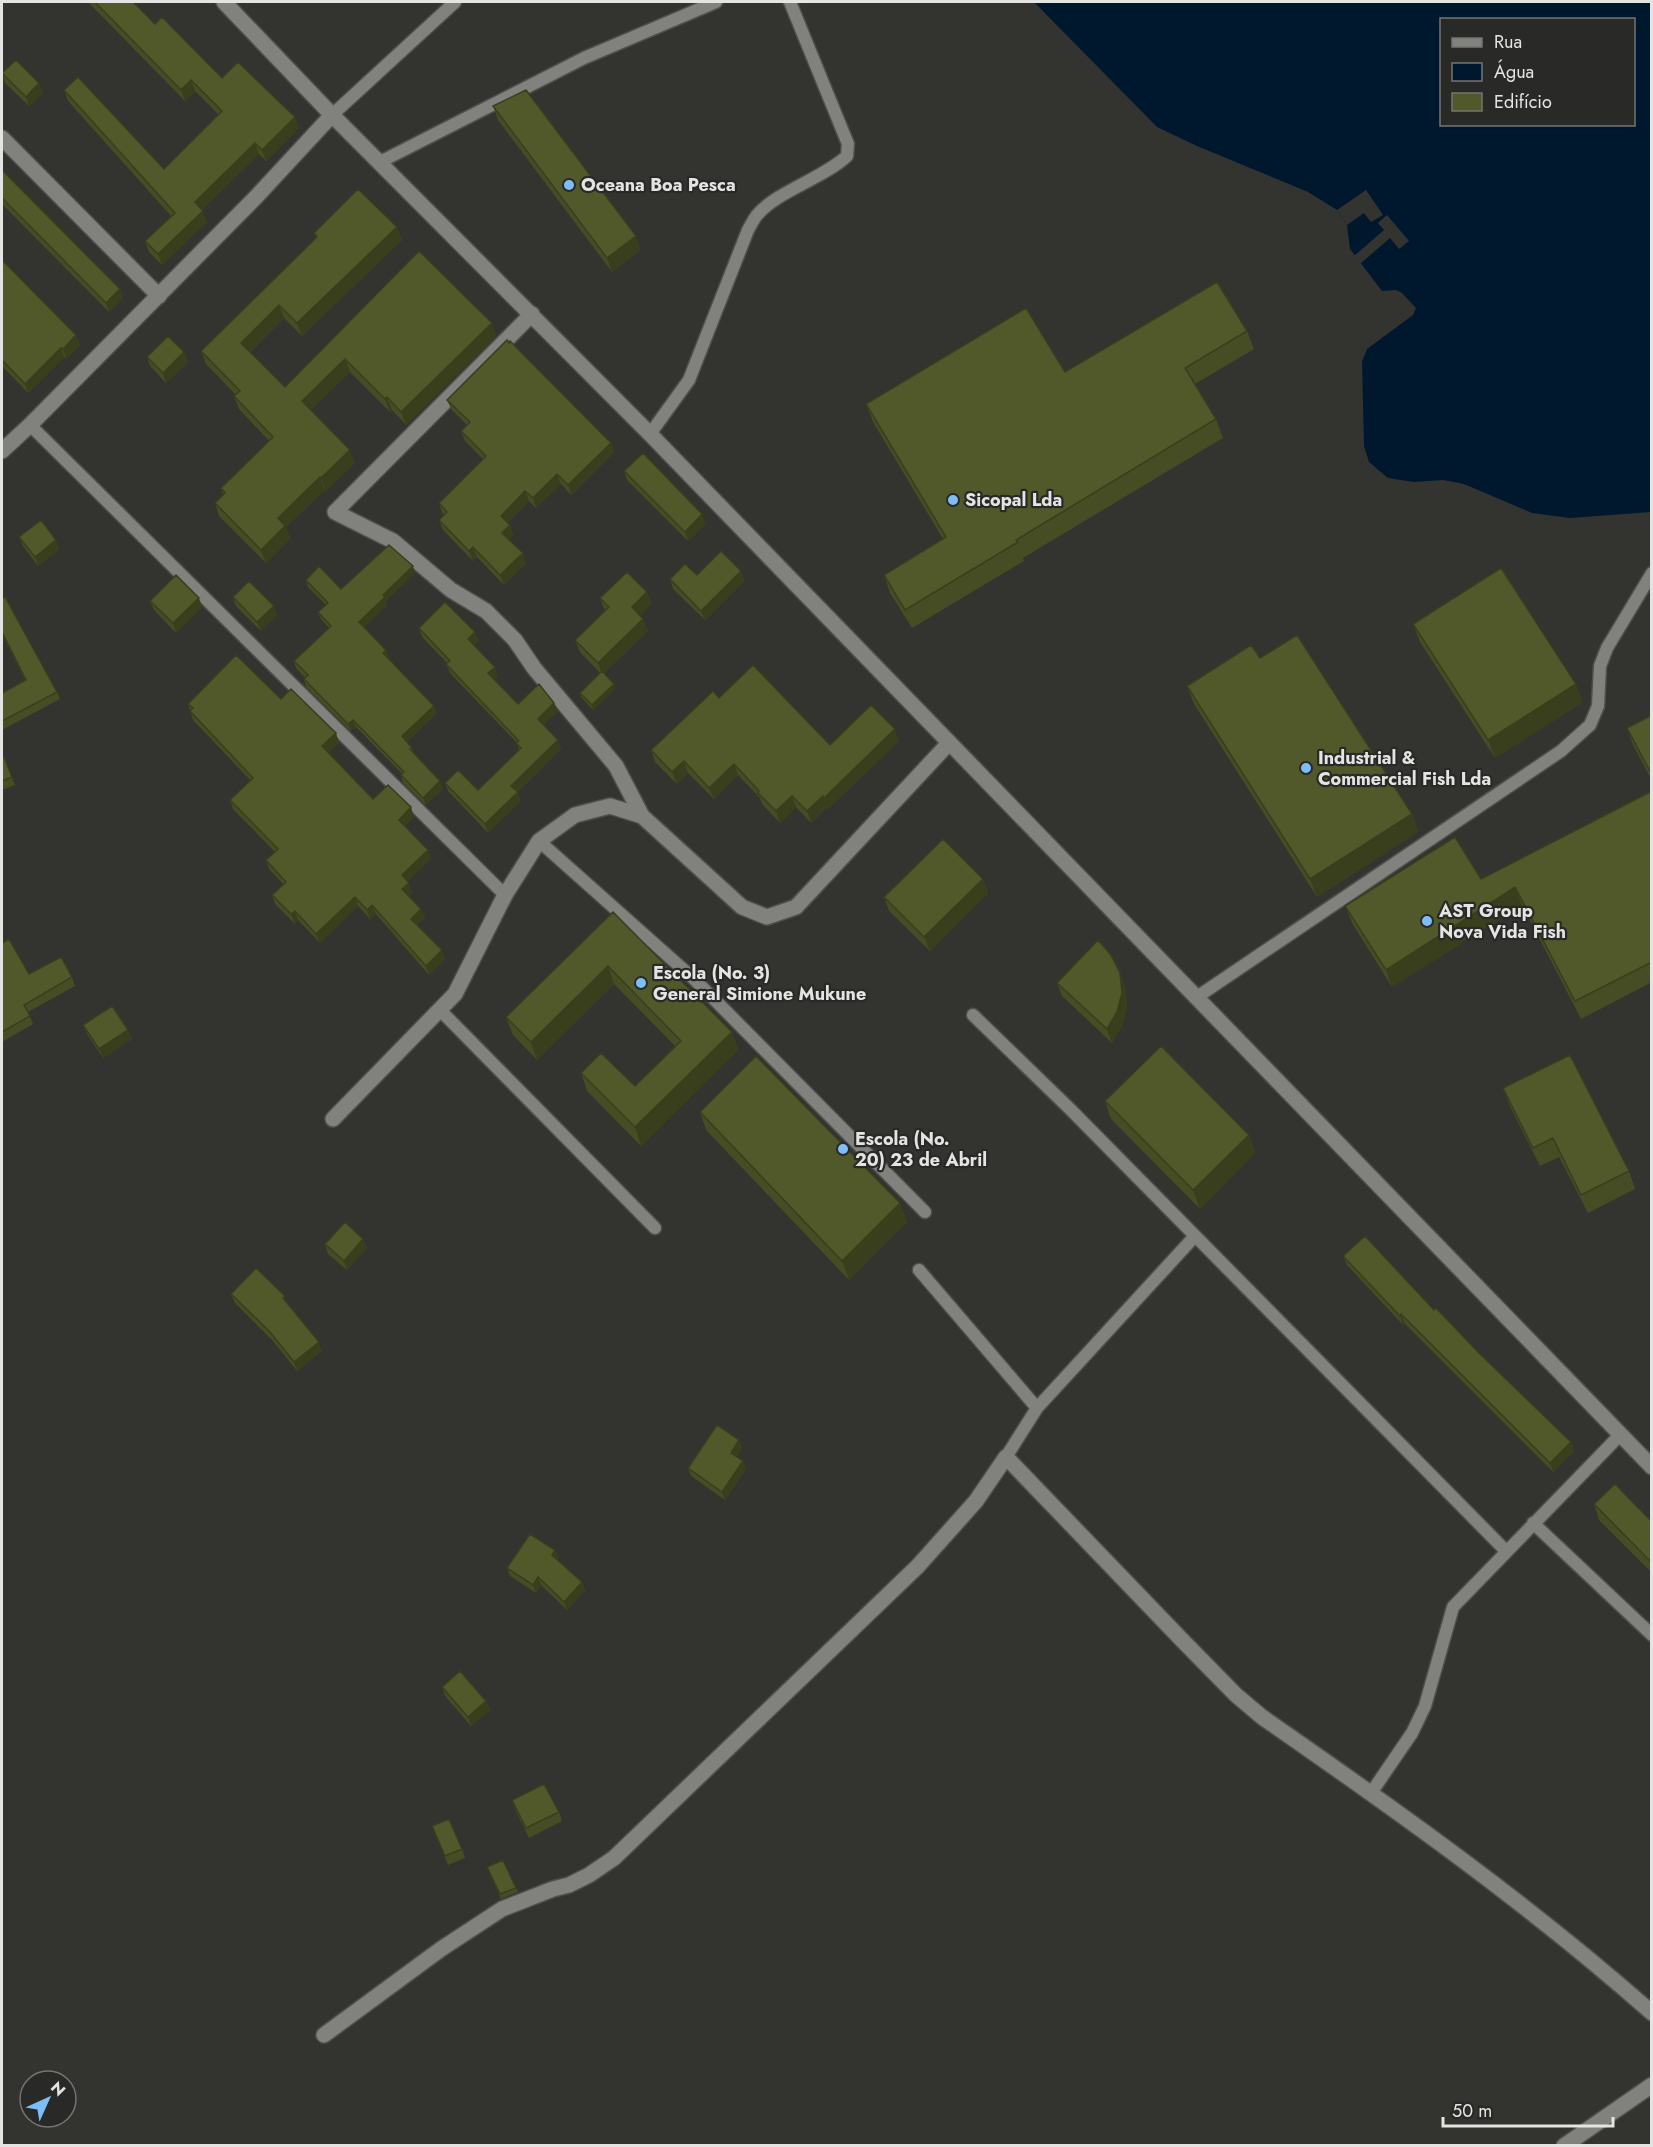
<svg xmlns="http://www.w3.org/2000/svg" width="1653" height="2147" font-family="Jost,sans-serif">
	<rect width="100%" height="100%" fill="#333330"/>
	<path fill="#00182e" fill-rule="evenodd" d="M 1034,2 L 1651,2 L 1651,512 L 1570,518 L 1532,513 L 1464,484 L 1443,480 L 1414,482 L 1388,478 L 1369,462 L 1364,446 L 1362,362 L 1367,349 L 1413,315 L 1416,308 L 1402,293 L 1396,290 L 1382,291 L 1350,249 L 1347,225 L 1337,210 L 1308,192 L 1197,146 L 1157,127 ZM 1442,20 L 1634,20 L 1634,124 L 1442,124 Z"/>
	<path fill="#333330" d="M 1366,190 L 1383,215 L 1371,222 L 1364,213 L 1347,225 L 1337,210 Z
		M 1387,215 L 1409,241 L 1399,249 L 1390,238 L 1360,264 L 1354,256 L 1384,230 L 1378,223 Z"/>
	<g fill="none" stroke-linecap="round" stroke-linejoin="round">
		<g stroke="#4f504d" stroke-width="15">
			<path id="service" d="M 332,115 L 455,2
				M 380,162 L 584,58 L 716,2
				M 30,425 L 505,895
				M 650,434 L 689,380 L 748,230 C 751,225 754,218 758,214 C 778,191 822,179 847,156 L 848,144 L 790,2
				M 539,841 L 694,979 L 925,1212
				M 1197,997 L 1561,751 L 1590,725 L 1598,706 L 1600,666 L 1607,648 L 1652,573
				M 439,1009 L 655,1228
				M 973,1015 L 1071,1110 L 1506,1551
				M 919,1270 L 1037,1408
				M 1006,1457 L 1037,1408 L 1195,1236
				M 1533,1523 L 1652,1635
				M 1371,1793 L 1412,1733 L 1425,1706 L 1453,1607 L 1621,1434"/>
		</g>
		<g stroke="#4f504d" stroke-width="18">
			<path id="minor" d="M 2,138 L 159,296
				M 532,314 L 335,512 L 393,541 L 451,590 L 486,611 L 515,640 L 534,668 L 616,766 L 642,816
				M 2,451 L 30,425 L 257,196 L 332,115
				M 333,1119 L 455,994 L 505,895 L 539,841 L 575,815 L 610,806 L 642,816 L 742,907 L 767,917 L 796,907 L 949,743
				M 324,2035 L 441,1949 L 502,1909 L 553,1889 L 569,1885 L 589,1875 L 614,1858 L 918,1566 L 976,1501 L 1006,1457 L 1182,1640 L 1236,1695 L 1262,1717 C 1396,1810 1529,1904 1652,2013
				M 1564,2146 L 1652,2085"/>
		</g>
		<g stroke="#4f504d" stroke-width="18">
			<path id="tertiary" d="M 224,2 L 332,115 L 650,434 L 1652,1467"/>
		</g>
		<use href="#service" stroke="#81827e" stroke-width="12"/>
		<use href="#minor" stroke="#81827e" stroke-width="15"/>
		<use href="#tertiary" stroke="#81827e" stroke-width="15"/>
	</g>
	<path fill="#464d24" d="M 88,2 L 133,2 L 155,24 L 222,78 L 299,128 L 266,161 L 259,154 L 202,210 L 207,222 L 162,265 L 149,252 L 145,241 L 171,216 L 68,101 L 64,90 L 164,169 L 218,114 L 195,91 L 185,101 Z
		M 2,73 L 43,93 L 29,106 L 5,83 Z
		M 493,106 L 641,250 L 612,272 L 498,120 Z
		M 2,170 L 123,298 L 109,312 L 2,204 Z
		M 397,227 L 402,240 L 302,336 L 284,318 L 250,352 L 285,387 L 419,251 L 492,323 L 496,336 L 406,425 L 392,410 L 390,412 L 350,372 L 311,410 L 355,463 L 326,491 L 325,490 L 286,527 L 290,539 L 266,563 L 219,516 L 215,503 L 223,495 L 221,488 L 269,441 L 239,409 L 234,396 L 236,395 L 206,364 L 201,351 L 316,238 L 314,233 Z
		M 2,260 L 76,335 L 80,345 L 66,359 L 64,357 L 28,393 L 2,366 Z
		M 1247,331 L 1254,349 L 1195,384 L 1216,419 L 1223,438 L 1023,558 L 1024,561 L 912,628 L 890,593 L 884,575 L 943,539 L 873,422 L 866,404 L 1065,372 Z
		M 184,352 L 188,362 L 166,383 L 150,366 L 147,357 Z
		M 447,400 L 611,443 L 614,452 L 571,495 L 561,484 L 536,508 L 529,501 L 507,523 L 510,525 L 513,535 L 509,539 L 526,563 L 504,585 L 477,557 L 473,561 L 443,530 L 439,520 L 445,515 L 442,513 L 439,503 L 483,459 L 465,441 L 461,431 L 467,425 L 451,409 Z
		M 624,471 L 706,523 L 688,541 L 627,480 Z
		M 19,537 L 60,549 L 38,566 L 23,546 Z
		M 741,571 L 744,581 L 705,620 L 673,589 L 670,579 Z
		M 415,573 L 386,601 L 387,605 L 364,627 L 386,650 L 389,657 L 388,658 L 434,706 L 437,713 L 407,742 L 412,748 L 414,753 L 443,789 L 426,805 L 403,783 L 401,775 L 402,774 L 356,727 L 351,731 L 306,687 L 304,679 L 305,678 L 296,668 L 294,661 L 329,628 L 321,619 L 318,612 L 326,605 L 308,587 L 306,580 L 341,589 Z
		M 647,592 L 651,604 L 640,616 L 648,631 L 604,673 L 615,689 L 593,710 L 581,697 L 580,693 L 600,673 L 580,652 L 575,640 L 605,611 L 600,598 Z
		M 233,597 L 277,615 L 261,631 L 236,606 Z
		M 2,599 L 57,692 L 60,699 L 2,730 L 2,693 L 25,680 L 2,634 Z
		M 150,601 L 202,607 L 176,633 L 154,610 Z
		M 1413,624 L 1583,702 L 1495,758 L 1420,642 Z
		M 419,628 L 475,632 L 478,641 L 474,645 L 498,676 L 494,679 L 518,704 L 554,703 L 558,711 L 543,725 L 558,740 L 561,749 L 517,792 L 521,801 L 488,833 L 448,791 L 445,783 L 478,790 L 519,750 L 517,743 L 450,673 L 446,664 L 447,663 L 422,637 Z
		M 1260,658 L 1412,814 L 1418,832 L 1317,897 L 1194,704 L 1187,686 Z
		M 719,698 L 830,745 L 899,741 L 828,809 L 827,807 L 811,823 L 796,807 L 780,823 L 762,804 L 760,798 L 738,775 L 714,799 L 688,773 L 677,784 L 655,762 L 651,750 Z
		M 281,699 L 339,743 L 328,753 L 373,799 L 414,817 L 405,826 L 428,850 L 431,859 L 408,881 L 412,892 L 409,895 L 421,909 L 425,918 L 417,925 L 445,959 L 429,975 L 376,914 L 370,919 L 358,906 L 320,943 L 298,920 L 295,924 L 275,904 L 272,895 L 283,884 L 269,869 L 266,860 L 275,852 L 233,809 L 230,800 L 250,780 L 193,720 L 188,704 Z
		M 1652,715 L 1652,781 L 1633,745 L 1627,728 Z
		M 2,752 L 15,785 L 2,790 Z
		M 1652,791 L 1652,982 L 1581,1019 L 1522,905 L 1392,987 L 1352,923 L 1345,906 L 1481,879 Z
		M 983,879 L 988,893 L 930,951 L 889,911 L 884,897 Z
		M 613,912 L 732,1032 L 738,1050 L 641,1146 L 587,1091 L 581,1073 L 635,1086 L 675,1046 L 614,984 L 537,1060 L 513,1035 L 506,1017 Z
		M 2,943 L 29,974 L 72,977 L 75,986 L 28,1012 L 33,1024 L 2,1042 Z
		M 1120,973 L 1125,987 L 1127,1007 L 1122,1026 L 1112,1043 L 1062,996 L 1057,983 Z
		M 83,1025 L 128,1030 L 132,1039 L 103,1058 L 87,1034 Z
		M 1503,1088 L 1629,1171 L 1635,1189 L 1588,1213 L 1559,1157 L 1540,1166 L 1510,1106 Z
		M 1105,1101 L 1249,1135 L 1255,1153 L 1200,1209 L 1111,1119 Z
		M 700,1112 L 900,1203 L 907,1222 L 849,1280 L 706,1130 Z
		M 363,1239 L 367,1248 L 347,1270 L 328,1254 L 325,1244 Z
		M 1343,1256 L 1434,1310 L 1571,1442 L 1574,1451 L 1553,1472 L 1405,1324 L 1403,1325 L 1347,1265 Z
		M 231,1294 L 287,1303 L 322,1351 L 297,1371 L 273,1341 L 235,1303 Z
		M 739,1440 L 742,1448 L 737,1457 L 746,1469 L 725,1500 L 691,1476 L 688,1468 Z
		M 1594,1504 L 1652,1522 L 1652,1573 L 1599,1520 Z
		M 555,1550 L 558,1558 L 558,1560 L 582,1582 L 585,1591 L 567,1610 L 541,1585 L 536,1593 L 510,1576 L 507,1568 Z
		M 442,1687 L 486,1701 L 490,1710 L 471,1726 L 445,1696 Z
		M 512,1800 L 559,1812 L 562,1821 L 529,1838 L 515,1809 Z
		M 432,1826 L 462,1849 L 465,1858 L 448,1865 Z
		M 489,1872 L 516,1888 L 518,1892 L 501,1899 Z"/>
	<path fill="#393e1d" d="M 191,80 L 195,91 L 185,101 L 181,90 Z
		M 39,83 L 43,93 L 29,106 L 26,97 Z
		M 295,117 L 299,128 L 266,161 L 262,150 Z
		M 255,143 L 259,154 L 199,213 L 195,202 Z
		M 203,211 L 207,222 L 162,265 L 158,254 Z
		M 397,227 L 402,240 L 302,336 L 297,323 Z
		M 636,236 L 641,250 L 612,272 L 607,258 Z
		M 120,289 L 123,298 L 109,312 L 106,303 Z
		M 279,305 L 284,318 L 245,356 L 241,343 Z
		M 492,323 L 496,336 L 406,425 L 401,412 Z
		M 76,335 L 80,345 L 66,359 L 63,349 Z
		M 61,348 L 64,357 L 28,393 L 25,384 Z
		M 184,352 L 188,362 L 166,383 L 163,373 Z
		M 345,359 L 350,372 L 307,414 L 302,401 Z
		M 387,397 L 392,410 L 390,412 L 385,399 Z
		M 611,443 L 614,452 L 571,495 L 568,485 Z
		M 350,450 L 355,463 L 326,491 L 321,478 Z
		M 557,474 L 561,484 L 536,508 L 533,498 Z
		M 320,477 L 325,490 L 286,527 L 290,539 L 266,563 L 261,550 L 278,518 Z
		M 525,491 L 529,501 L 504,526 L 501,516 Z
		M 702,514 L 706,523 L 688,541 L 685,532 Z
		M 510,525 L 513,535 L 505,542 L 502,533 Z
		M 56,540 L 60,549 L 38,566 L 35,557 Z
		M 473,547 L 477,557 L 473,561 L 469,551 Z
		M 523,553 L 526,563 L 504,585 L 500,575 Z
		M 413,566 L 415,573 L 386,601 L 387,605 L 362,629 L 359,622 L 383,595 Z
		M 741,571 L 744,581 L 705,620 L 701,611 Z
		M 647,592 L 651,604 L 636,620 L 632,607 Z
		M 199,598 L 202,607 L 176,633 L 173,623 Z
		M 274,606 L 277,615 L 261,631 L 257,622 Z
		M 643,619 L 648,631 L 602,675 L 598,663 Z
		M 475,632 L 478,641 L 471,648 L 468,639 Z
		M 386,650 L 389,657 L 386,660 L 383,653 Z
		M 495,667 L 498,676 L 491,682 L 488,673 Z
		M 614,684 L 615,689 L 593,710 L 592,705 Z
		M 1576,684 L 1583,702 L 1495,758 L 1488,740 Z
		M 554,703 L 558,711 L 541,728 L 538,719 Z
		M 434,706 L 437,713 L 405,744 L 402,736 Z
		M 353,720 L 356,727 L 351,731 L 348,724 Z
		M 895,729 L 899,741 L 828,809 L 824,798 Z
		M 336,733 L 339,743 L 325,756 L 322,746 Z
		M 558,740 L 561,749 L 514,794 L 511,786 Z
		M 684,761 L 688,773 L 677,784 L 672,772 Z
		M 734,764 L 738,775 L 714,799 L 709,788 Z
		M 440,781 L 443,789 L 426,805 L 423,798 Z
		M 518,792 L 521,801 L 488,833 L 485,824 Z
		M 792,796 L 796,807 L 780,823 L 776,811 Z
		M 823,796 L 827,807 L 811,823 L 807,811 Z
		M 411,807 L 414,817 L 403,829 L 399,820 Z
		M 1412,814 L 1418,832 L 1317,897 L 1310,879 Z
		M 428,850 L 431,859 L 405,884 L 402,875 Z
		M 983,879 L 988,893 L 930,951 L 924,937 Z
		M 409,883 L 412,892 L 406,898 L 402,889 Z
		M 1515,887 L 1522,905 L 1392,987 L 1386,970 Z
		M 355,897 L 358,906 L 320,943 L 316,934 Z
		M 372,905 L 376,914 L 370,919 L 367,910 Z
		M 421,909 L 425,918 L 414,928 L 411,919 Z
		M 295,911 L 298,920 L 295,924 L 291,914 Z
		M 442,950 L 445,959 L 429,975 L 426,966 Z
		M 608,966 L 614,984 L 537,1060 L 531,1042 Z
		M 1120,973 L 1125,987 L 1127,1007 L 1122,1026 L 1112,1043 L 1107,1029 Z
		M 128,1030 L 132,1039 L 103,1058 L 99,1049 Z
		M 732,1032 L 738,1050 L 641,1146 L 635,1127 Z
		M 1249,1135 L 1255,1153 L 1200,1209 L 1193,1190 Z
		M 900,1203 L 907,1222 L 849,1280 L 842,1261 Z
		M 363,1239 L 367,1248 L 347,1270 L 344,1261 Z
		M 1401,1314 L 1405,1324 L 1403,1325 L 1400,1316 Z
		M 319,1342 L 322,1351 L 297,1371 L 294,1362 Z
		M 739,1440 L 742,1448 L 734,1461 L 731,1453 Z
		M 1571,1442 L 1574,1451 L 1553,1472 L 1550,1463 Z
		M 743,1461 L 746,1469 L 725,1500 L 722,1492 Z
		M 555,1550 L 558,1558 L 555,1563 L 552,1555 Z
		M 538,1577 L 541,1585 L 536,1593 L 533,1585 Z
		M 582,1582 L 585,1591 L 567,1610 L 564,1602 Z
		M 486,1701 L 490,1710 L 471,1726 L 468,1717 Z"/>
	<path fill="#51592a" stroke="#393e1d" stroke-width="1.5" d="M 95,2 L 133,2 L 155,24 L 162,17 L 222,78 L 238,62 L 295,117 L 262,150 L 255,143 L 195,202 L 203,211 L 158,254 L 145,241 L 175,213 L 64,90 L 78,77 L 164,169 L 222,111 L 191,80 L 181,90 Z
		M 16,60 L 39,83 L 26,97 L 2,73 Z
		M 526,90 L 636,236 L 607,258 L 493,106 Z
		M 2,170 L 120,289 L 106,303 L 2,198 Z
		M 358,189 L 397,227 L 297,323 L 279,305 L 241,343 L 285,387 L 419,251 L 492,323 L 401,412 L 387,397 L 385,399 L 345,359 L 302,401 L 350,450 L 321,478 L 320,477 L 278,518 L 285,526 L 261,550 L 215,503 L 225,493 L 221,488 L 273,437 L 234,396 L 240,391 L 201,351 L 317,237 L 314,233 Z
		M 2,260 L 76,335 L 63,349 L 61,348 L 25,384 L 2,360 Z
		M 1217,282 L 1247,331 L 1185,368 L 1216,419 L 1016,540 L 1018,542 L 905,610 L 884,575 L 946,537 L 866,404 L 1026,308 L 1065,372 Z
		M 168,336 L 184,352 L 163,373 L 147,357 Z
		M 507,340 L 509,343 L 510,341 L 611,443 L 568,485 L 557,474 L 533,498 L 525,491 L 501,516 L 510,525 L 502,533 L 523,553 L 500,575 L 473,547 L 469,551 L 439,520 L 447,512 L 439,503 L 486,456 L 461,431 L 470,422 L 447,400 Z
		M 643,453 L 702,514 L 685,532 L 624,471 Z
		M 41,520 L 56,540 L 35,557 L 19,537 Z
		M 389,545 L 413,566 L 383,595 L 385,597 L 359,622 L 386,650 L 383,653 L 434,706 L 402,736 L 412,748 L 410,749 L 440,781 L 423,798 L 401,775 L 404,772 L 353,720 L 348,724 L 304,679 L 308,675 L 294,661 L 331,626 L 318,612 L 328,603 L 306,580 L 319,566 L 341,589 Z
		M 721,551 L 741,571 L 701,611 L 670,579 L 685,564 L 697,575 Z
		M 1501,568 L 1576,684 L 1488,740 L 1413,624 Z
		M 627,572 L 647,592 L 632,607 L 643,619 L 598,663 L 575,640 L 609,607 L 600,598 Z
		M 176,575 L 199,598 L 173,623 L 150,601 Z
		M 249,581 L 274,606 L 257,622 L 233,597 Z
		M 5,597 L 57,692 L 2,721 L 2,693 L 26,680 L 2,632 L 2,599 Z
		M 445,602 L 475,632 L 468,639 L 495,667 L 488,673 L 518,704 L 539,684 L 554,703 L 538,719 L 558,740 L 511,786 L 518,792 L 485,824 L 445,783 L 458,770 L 478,790 L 521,748 L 516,743 L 519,741 L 446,664 L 450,661 L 419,628 Z
		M 1297,635 L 1412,814 L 1310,879 L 1187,686 L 1251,645 L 1260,658 Z
		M 236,655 L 281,699 L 291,689 L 336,733 L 322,746 L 373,799 L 388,785 L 411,807 L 399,820 L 428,850 L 402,875 L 409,883 L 402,889 L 421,909 L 411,919 L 442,950 L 426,966 L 372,905 L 367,910 L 355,897 L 316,934 L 295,911 L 291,914 L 272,895 L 286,882 L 266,860 L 278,849 L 230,800 L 253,778 L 190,711 L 193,708 L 188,704 Z
		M 753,665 L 830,745 L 871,705 L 895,729 L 824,798 L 823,796 L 807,811 L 792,796 L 776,811 L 758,793 L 759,791 L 734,764 L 709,788 L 684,761 L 672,772 L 651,750 L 713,691 L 719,698 Z
		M 602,671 L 614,684 L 592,705 L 580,693 Z
		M 1652,715 L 1652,775 L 1627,728 Z
		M 2,752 L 12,777 L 2,781 Z
		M 1652,791 L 1652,962 L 1575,1001 L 1515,887 L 1386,970 L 1345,906 L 1455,837 L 1481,879 Z
		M 943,839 L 983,879 L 924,937 L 884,897 Z
		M 613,912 L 732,1032 L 635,1127 L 581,1073 L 601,1053 L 635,1086 L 681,1041 L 608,966 L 531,1042 L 506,1017 Z
		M 9,939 L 29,974 L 61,957 L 72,977 L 24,1005 L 30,1016 L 2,1032 L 2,943 Z
		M 1098,940 L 1111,955 L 1120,973 L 1122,993 L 1117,1012 L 1107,1029 L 1057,983 Z
		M 112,1006 L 128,1030 L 99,1049 L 83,1025 Z
		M 1161,1046 L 1249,1135 L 1193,1190 L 1105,1101 Z
		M 1570,1055 L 1629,1171 L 1581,1195 L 1553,1138 L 1533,1148 L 1503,1088 Z
		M 756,1056 L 900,1203 L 842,1261 L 700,1112 Z
		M 345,1222 L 363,1239 L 344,1261 L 325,1244 Z
		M 1365,1236 L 1434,1310 L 1436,1308 L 1478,1352 L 1571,1442 L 1550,1463 L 1401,1314 L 1400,1316 L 1343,1256 Z
		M 256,1268 L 285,1296 L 283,1298 L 319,1342 L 294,1362 L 270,1332 L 231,1294 Z
		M 717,1425 L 739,1440 L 731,1453 L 743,1461 L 722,1492 L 688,1468 Z
		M 1615,1484 L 1652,1522 L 1652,1563 L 1594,1504 Z
		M 530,1534 L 555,1550 L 552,1555 L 582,1582 L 564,1602 L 538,1577 L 533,1585 L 507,1568 Z
		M 460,1671 L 486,1701 L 468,1717 L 442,1687 Z
		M 544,1784 L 559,1812 L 526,1828 L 512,1800 Z
		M 449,1819 L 462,1849 L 445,1856 L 432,1826 Z
		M 503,1860 L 516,1888 L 500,1894 L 487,1867 Z"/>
	<g fill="#7dbef9" stroke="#292927" stroke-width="2">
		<circle cx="569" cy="185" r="6"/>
		<circle cx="953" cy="500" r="6"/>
		<circle cx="1306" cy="768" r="6"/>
		<circle cx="1427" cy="921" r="6"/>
		<circle cx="641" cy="983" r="6"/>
		<circle cx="843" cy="1149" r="6"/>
	</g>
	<g text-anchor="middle" stroke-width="4.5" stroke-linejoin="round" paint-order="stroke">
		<g font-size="18" font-weight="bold" fill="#e4e5e3" stroke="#292927" text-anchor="start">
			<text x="581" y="191">Oceana Boa Pesca</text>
			<text x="965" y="506">Sicopal Lda</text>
			<text x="1318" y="764">Industrial &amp;<tspan x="1318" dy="21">Commercial Fish Lda</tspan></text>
			<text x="1439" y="917">AST Group<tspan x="1439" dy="21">Nova Vida Fish</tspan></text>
			<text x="653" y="979">Escola (No. 3)<tspan x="653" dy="21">General Simione Mukune</tspan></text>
			<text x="855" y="1145">Escola (No.<tspan x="855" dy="21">20) 23 de Abril</tspan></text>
		</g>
	</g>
	<rect width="1653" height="2147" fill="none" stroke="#e4e5e3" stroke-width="6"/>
	<rect x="1440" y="18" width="195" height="108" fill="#292927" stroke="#747472" stroke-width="1.5"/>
	<rect x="1452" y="38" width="30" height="9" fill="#81827e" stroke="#747472" stroke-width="1.5"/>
	<text x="1494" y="48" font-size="18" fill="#e4e5e3">Rua</text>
	<rect x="1452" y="63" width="30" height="18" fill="#00182e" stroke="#747472" stroke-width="1.5"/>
	<text x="1494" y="78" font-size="18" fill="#e4e5e3">Água</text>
	<rect x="1452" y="93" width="30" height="18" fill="#51592a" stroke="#747472" stroke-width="1.5"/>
	<text x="1494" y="108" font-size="18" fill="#e4e5e3">Edifício</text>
	<g transform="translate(48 2099) rotate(45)"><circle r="28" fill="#292927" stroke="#747472" stroke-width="1.5"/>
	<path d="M0-4.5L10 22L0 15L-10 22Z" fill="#7dbef9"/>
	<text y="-9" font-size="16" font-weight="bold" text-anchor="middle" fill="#e4e5e3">N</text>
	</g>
	<path d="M1443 2117v9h170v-9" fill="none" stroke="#e4e5e3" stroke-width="3"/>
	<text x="1452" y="2117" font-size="18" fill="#e4e5e3" stroke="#292927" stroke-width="4.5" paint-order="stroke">50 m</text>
</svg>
